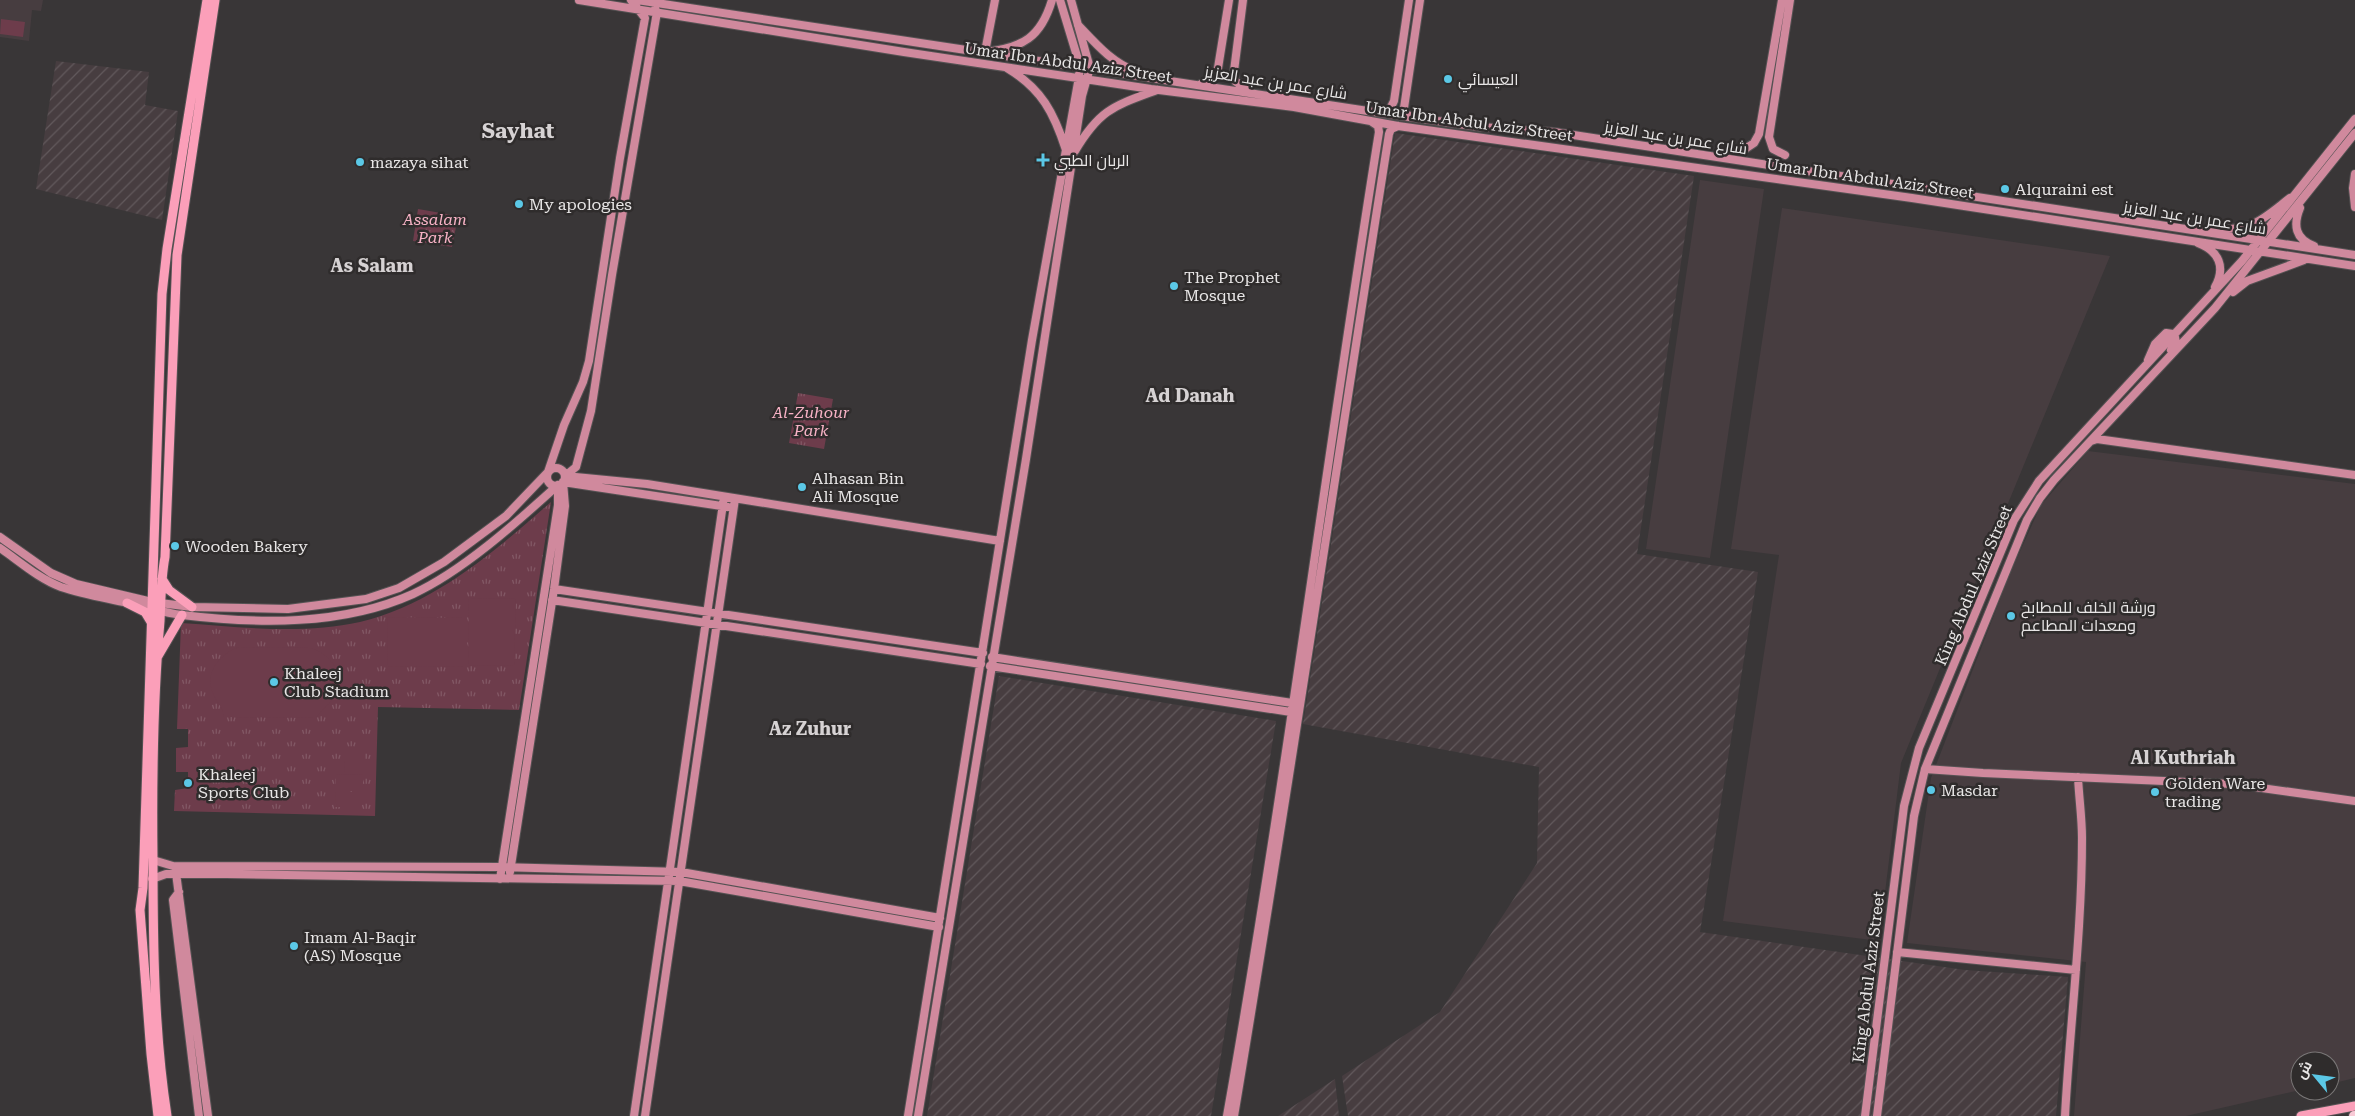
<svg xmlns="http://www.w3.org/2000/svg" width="2355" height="1116" font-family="'Roboto Serif',Cairo,serif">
	<defs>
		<pattern id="industrial-furrows" width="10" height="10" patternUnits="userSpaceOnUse" patternTransform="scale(1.25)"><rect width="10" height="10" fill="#473d40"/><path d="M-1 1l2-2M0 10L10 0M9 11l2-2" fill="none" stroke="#62595c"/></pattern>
		<pattern id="park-tufts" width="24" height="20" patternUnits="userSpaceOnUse" patternTransform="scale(1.25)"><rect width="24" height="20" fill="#6d3c4b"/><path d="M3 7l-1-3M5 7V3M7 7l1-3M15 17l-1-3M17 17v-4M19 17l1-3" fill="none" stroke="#825865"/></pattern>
	</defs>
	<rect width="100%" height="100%" fill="#393637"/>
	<path fill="#473d40" d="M 0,0 L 43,0 L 41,11 L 32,10 L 29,41 L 0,37 Z
		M 1700,180 L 1764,189 L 1710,558 L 1646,549 Z
		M 1782,208 L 2110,256 L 1901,763 L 1879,941 L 1723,921 L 1779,555 L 1731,549 Z
		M 2088,451 L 2355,484 L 2355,1078 L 2330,1084 L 2330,1061 L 2300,1061 L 2300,1090 L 2186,1116 L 2074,1116 L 2086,962 L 1907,943 L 1931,778 L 2011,571 L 2041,505 Z"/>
	<path fill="url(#industrial-furrows)" d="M 56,61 L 149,72 L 145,105 L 178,111 L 162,220 L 36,189 Z
		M 1395,133 L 1694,176 L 1637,554 L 1758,572 L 1700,932 L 1965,970 L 2068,977 L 2056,1116 L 1348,1116 L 1342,1076 L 1440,1012 L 1537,863 L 1539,767 L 1303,724 Z
		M 999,676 L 1276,721 L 1211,1116 L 927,1116 Z
		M 1335,1079 L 1339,1116 L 1278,1116 Z"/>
	<path fill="url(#park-tufts)" d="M 418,209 L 458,216 L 452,247 L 413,241 Z
		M 798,393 L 833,399 L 824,449 L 789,443 Z
		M 551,502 L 519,710 L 378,707 L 375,816 L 174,811 L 175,790 L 188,788 L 188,772 L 176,772 L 176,748 L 188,747 L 188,729 L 177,729 L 181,623 C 240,627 302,635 360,622 C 435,604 495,551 551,502 Z"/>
	<path fill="#6d3c4b" d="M 1,19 L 25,22 L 23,37 L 0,34 Z
		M 469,598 L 516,599 L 514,666 L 468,665 Z
		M 388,617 L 463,618 L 463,667 L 387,666 Z
		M 239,647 L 310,648 C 332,654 346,675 334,697 C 329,705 321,710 316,718 L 224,717 C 224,709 218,704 214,696 C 203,674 219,654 239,647 Z
		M 344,749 L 365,749 L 365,759 L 344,759 Z
		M 345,761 L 365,761 L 365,772 L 344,772 Z
		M 336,774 L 363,775 L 363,789 L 336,789 Z
		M 336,792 L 362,792 L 362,807 L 335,807 Z"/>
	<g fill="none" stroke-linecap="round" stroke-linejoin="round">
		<g stroke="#555253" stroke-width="10">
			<path id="secondary" d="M 579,0 L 904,52 L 1151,89 L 1294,107 L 1398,126 L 1912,198 L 2355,266
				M 637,0 L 1381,113 L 1480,127 L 1554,132 L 2355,255
				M 995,0 L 985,52 C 1023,48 1041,37 1052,0
				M 1243,0 L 1234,71 L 1235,81 L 1247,90
				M 1078,25 C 1096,44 1112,63 1137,72
				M 1007,68 C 1042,89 1054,113 1066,150
				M 1201,84 L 1212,78 L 1218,68 L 1229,0
				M 1382,113 L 1390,109 L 1394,101 L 1409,0
				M 1411,117 L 1405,113 L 1404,108 L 1420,0
				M 1745,149 L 1754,143 L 1759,134 L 1782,0
				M 1075,151 C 1100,109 1114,106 1157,90
				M 1785,155 L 1773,149 L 1769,137 L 1790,0
				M 2355,174 L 2353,188 L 2355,207
				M 2300,208 C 2293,225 2295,239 2314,246
				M 2214,230 C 2255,229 2259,222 2290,198
				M 2198,243 C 2219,251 2226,267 2215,287
				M 2233,292 L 2247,281 L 2304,260
				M 2148,360 L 2155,344 L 2166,333 L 2173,334 C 2178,340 2175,345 2171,350
				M 2091,441 L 2097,439 L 2355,475
				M547 477a9 9 0 1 1 18 0a9 9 0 1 1-18 0Z
				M 565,476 L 576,467 L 591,411 L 612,275 L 657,12 L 655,9
				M 565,476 L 647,484 L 1000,541
				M 0,537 L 51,573 L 76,584 L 152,602 L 192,607 L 288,609 L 366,599 L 399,588 L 444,562 L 506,516 L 548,472 L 564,425 L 583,382 L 589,361 L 620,158 L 645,18 L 631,0
				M 0,548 C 19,561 39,579 61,587 C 82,594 105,598 127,603 C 145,606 163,613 182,615 C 257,624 342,626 413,594 C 463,571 517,522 558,485
				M 554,589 L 983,653
				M 552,600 L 981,664
				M 992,657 L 1292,703
				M 990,666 L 1291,712
				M 1925,769 L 1983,773 L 2233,784 L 2355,801
				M 153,860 L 173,866 L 500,867 L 681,872 L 940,918
				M 510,872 L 554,589 L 565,506 L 563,482 L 728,507
				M 176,873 L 208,1116
				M 152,879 L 166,874 L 226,874 L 679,881 L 939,927
				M 500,879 L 558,505 L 558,485
				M 179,892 L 173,900 L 199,1116
				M 1897,952 L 2076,970
				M 634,1116 L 724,497
				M 645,1116 L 735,499
				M 908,1116 L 1032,340 L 1079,77 L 1080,66 L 1060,0
				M 918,1116 L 1026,459 L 1082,96 L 1090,68 L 1071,0
				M 1227,1116 C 1285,789 1326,460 1379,132 L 1378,126 L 1372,122
				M 1234,1116 C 1289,789 1337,461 1389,134 L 1391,129 L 1398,126
				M 1865,1116 L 1904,806 L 1919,748 L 2014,520 L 2039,481 L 2242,261 L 2355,119
				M 1877,1116 L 1914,816 L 1925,769 L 2027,520 L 2040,498 L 2054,480 L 2215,308 L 2355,133
				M 2065,1116 C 2070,1023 2082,931 2082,838 C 2082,818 2079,798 2078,777"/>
		</g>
		<g stroke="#555253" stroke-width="11">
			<path id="primary" d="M 162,579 L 169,590 L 192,607
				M 127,603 L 145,612 L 151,622
				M 158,656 L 182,615
				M 158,1116 L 151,1054 L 140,910 L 143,888 L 162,294 L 167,249 L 207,0
				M 167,1116 C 154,1032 153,944 153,859 C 152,779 153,700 160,621 C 161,599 161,578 165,557 L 177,255 L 215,0
				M 2301,1116 L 2355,1106"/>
		</g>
		<g stroke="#555253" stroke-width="12">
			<path id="highway" d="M 2354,1116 L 2355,1116"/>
		</g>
		<use href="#secondary" stroke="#d0899d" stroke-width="8"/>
		<use href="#primary" stroke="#fb9fb9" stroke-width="9"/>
		<use href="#highway" stroke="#f8cad6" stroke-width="10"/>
	</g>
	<g fill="#5bc8e6" stroke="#2f2c2c" stroke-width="2">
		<circle cx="1448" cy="79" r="5"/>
		<path d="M1040.5 152.5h5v5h5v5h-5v5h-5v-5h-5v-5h5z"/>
		<circle cx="360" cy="162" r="5"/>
		<circle cx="2005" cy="189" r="5"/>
		<circle cx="519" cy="204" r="5"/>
		<circle cx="1174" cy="286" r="5"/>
		<circle cx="802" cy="487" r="5"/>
		<circle cx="175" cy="546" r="5"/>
		<circle cx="2011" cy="616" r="5"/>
		<circle cx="274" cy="682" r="5"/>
		<circle cx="188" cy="783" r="5"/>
		<circle cx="1931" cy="790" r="5"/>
		<circle cx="2155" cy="792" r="5"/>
		<circle cx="294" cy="946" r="5"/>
	</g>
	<g text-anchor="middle" stroke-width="5" stroke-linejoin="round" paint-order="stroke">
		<g font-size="16" fill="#e8e6e6" stroke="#2f2c2c">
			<text transform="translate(1068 62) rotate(8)" y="6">Umar Ibn Abdul Aziz Street</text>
			<text transform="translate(1276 82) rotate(9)" y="6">شارع عمر بن عبد العزيز</text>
			<text transform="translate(1469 121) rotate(8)" y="6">Umar Ibn Abdul Aziz Street</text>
			<text transform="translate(1676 137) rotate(9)" y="6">شارع عمر بن عبد العزيز</text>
			<text transform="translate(1870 178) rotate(8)" y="6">Umar Ibn Abdul Aziz Street</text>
			<text transform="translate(2195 217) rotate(9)" y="6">شارع عمر بن عبد العزيز</text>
			<text transform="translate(1973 585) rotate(-67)" y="6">King Abdul Aziz Street</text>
			<text transform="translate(1868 977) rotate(-83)" y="6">King Abdul Aziz Street</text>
		</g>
		<g font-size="16" fill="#e8e6e6" stroke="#2f2c2c" text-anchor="start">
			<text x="1458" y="85">العيسائي</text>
			<text x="1054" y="166">الربان الطبي</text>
			<text x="370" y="168">mazaya sihat</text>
			<text x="2015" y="195">Alquraini est</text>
			<text x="529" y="210">My apologies</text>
			<text x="1184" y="283">The Prophet<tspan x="1184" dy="18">Mosque</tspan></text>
			<text x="812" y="484">Alhasan Bin<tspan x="812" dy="18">Ali Mosque</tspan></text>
			<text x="185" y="552">Wooden Bakery</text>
			<text x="2021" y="613">ورشة الخلف للمطابخ<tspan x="2021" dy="18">ومعدات المطاعم</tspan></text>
			<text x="284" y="679">Khaleej<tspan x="284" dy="18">Club Stadium</tspan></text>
			<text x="198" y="780">Khaleej<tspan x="198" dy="18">Sports Club</tspan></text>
			<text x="2165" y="789">Golden Ware<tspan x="2165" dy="18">trading</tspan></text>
			<text x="1941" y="796">Masdar</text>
			<text x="304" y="943">Imam Al-Baqir<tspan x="304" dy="18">(AS) Mosque</tspan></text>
		</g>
		<g font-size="16" font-style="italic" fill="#f7b2c5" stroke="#2f2c2c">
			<text x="435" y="225">Assalam<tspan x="435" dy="18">Park</tspan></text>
			<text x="811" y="418">Al-Zuhour<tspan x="811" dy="18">Park</tspan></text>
		</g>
		<g font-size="18" font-weight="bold" fill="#d6d2d3" stroke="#2f2c2c">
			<text x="372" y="272">As Salam</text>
			<text x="1190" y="402">Ad Danah</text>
			<text x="810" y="735">Az Zuhur</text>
			<text x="2183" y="764">Al Kuthriah</text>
		</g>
		<g font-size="21" font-weight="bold" fill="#d6d2d3" stroke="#2f2c2c">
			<text x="518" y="138">Sayhat</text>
		</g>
	</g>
	<g transform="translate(2315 1076) rotate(299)"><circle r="24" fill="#2f2c2c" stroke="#797676"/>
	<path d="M0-4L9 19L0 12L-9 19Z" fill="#5bc8e6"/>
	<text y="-8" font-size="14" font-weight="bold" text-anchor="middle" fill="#e8e6e6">ش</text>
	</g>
</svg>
